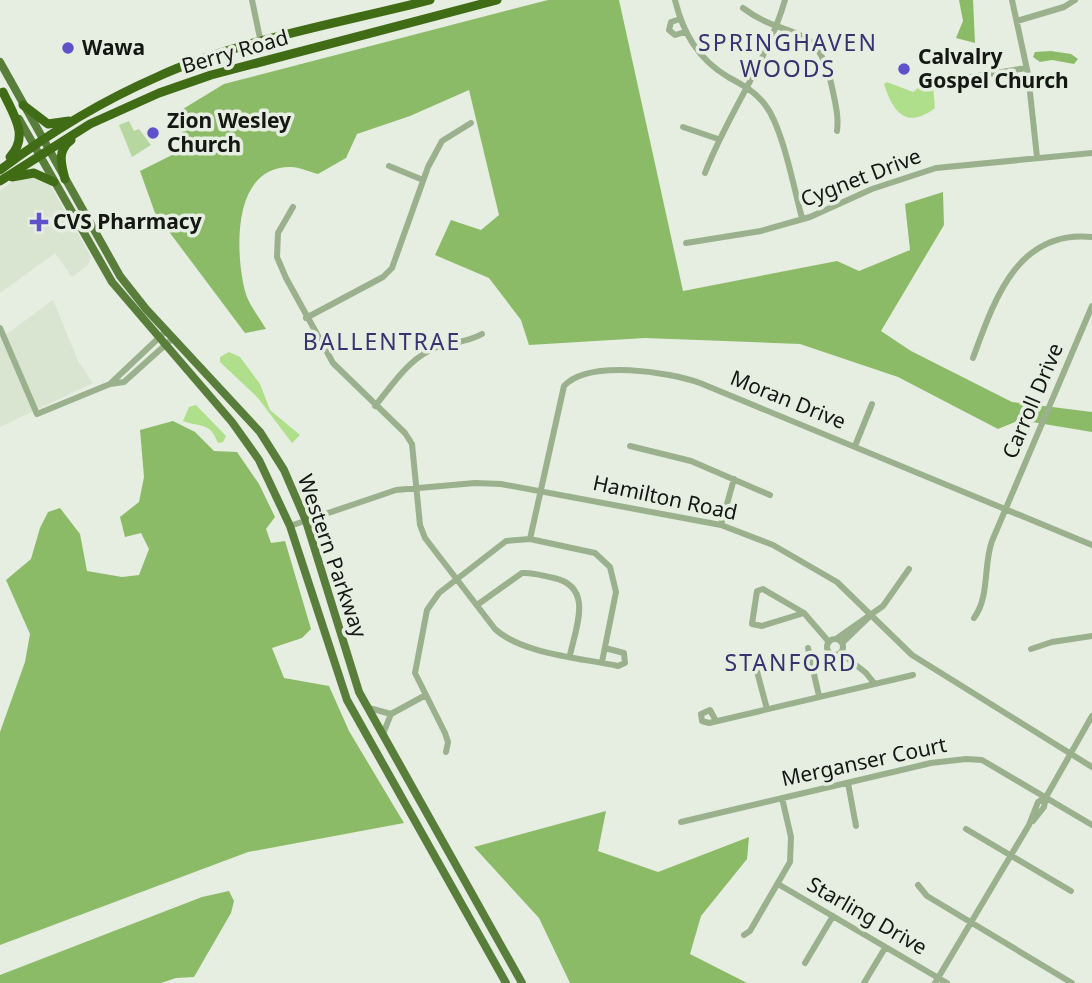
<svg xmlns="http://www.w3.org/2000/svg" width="1092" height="983" font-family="'Noto Sans',sans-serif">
	<rect width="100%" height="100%" fill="#e6ede1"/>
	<path fill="#d9e4d1" d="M 31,175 L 49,183 L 91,257 L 88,265 L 72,277 L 55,253 L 0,293 L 0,191 L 20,176 Z
		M 53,300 L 78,361 L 93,383 L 0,427 L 0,339 Z"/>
	<path fill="#b7d7a1" d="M 129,121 L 134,131 L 139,129 L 151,145 L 132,157 L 119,125 Z"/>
	<path fill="#8cbb68" d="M 548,0 L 619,0 L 683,291 L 837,261 L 859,271 L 910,250 L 905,204 L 943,192 L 944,225 L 881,331 L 911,351 L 1012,402 L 1092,412 L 1092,432 L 1020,420 L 998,429 L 898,377 L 800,344 L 645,338 L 529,345 L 521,320 L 489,278 L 435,255 L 451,220 L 481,230 L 499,215 L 469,90 L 410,116 L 357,134 L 346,158 L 318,174 C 310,172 299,167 291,167 C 232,166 235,251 245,291 C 248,304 260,318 266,329 L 245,333 L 155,213 L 140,171 L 186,148 L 178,112 L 224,84 Z
		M 959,0 L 973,0 L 975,43 L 956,38 L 963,21 Z
		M 1051,51 L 1071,54 L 1078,59 L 1074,64 L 1052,60 L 1040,62 L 1033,57 L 1035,52 Z
		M 173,421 L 195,432 L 214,451 L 237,452 L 259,484 L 275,517 L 266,529 L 271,543 L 285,541 L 311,629 L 302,638 L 272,648 L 284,678 L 329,686 L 349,731 L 404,823 L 248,852 L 0,945 L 0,732 L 25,662 L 30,634 L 6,580 L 31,559 L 40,528 L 48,512 L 60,508 L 80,534 L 87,571 L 122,577 L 139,575 L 149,549 L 141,533 L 125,537 L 120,517 L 139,502 L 144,477 L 140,430 Z
		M 606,811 L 598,851 L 658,872 L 749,837 L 747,859 L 701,916 L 690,954 L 747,983 L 570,983 L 539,918 L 474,847 Z
		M 229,891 L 234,901 L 231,913 L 194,977 L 176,978 L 161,983 L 0,983 L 0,975 L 202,897 Z"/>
	<path fill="#afdf8b" d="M 929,80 L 933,85 L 935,108 C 906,130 893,112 884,84 L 887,82 L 913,92 Z
		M 229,352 L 240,357 L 260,384 L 270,410 L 300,435 L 292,443 L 258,398 L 220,362 L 220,357 Z
		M 196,405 L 226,436 L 223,442 L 218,443 C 209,421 202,428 183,421 L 189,407 Z"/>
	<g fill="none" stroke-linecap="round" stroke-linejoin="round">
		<path stroke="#9bb18d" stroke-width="6" d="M 252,0 L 261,43
			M 675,0 C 683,33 698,59 728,77 C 743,85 756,92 766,106 C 783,129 794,189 802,218
			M 1012,0 L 1028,74 L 1037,157
			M 743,8 C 788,42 817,18 832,87 C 835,102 839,116 837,131
			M 680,19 L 671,22 L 669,30 L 675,35 L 685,32
			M 1017,21 L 1064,7 L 1075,0
			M 947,81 L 1026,68
			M 683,127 L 718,139
			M 389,166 L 423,180
			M 705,173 C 728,113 767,62 785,0
			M 293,207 L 278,233 L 277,257 L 286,278 L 333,363 L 405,433 L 412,444 L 420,525 L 425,538 L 495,629 C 522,654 581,658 618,666 L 625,663 L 624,653 L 605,648
			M 686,243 L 761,231 L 810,217 L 872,189 L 936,168 L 1092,153
			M 306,318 L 383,277 L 392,268 L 428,167 L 442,141 L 471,123
			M 0,328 L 37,414 L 110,384 L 124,382 L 173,338
			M 973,358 C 994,301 1017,229 1092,237
			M 110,384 L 166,331
			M 375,406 C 394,383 410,356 440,346 C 455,342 468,342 482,334
			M 630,446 L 691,461 L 770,495
			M 855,446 L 872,404
			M 721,525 L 734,479
			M 290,526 L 396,490 L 475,483 L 501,484 L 721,525 L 773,545 L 837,582 L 912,655 L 1092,767
			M 530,539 L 564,386 C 589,359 669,372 700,383 L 1092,545
			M 763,589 L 804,613 L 762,626 L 752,624 L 757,591 Z
			M 477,605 L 522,573 C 533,572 543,576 554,578 C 594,587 576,627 570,655
			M 804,613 L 829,642
			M 974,618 C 990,596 983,566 992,541 L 1092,306
			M827 647a8 8 0 1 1 16 0a8 8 0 1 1-16 0Z
			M 836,639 L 883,606 L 909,569
			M 842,643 L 870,616
			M 808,648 L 819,696
			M 1031,649 L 1052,642 L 1092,636
			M 841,653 L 866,673 L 874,683
			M 755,664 L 767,709
			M 369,708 L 391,714
			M 716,721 L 710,710 L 701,714 L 702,721 L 709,723 L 913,675
			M 383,734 L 391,714 L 424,696
			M 446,752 L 448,742 L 445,733 L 415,673 L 427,610 L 439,593 L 506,541 L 530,539 L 595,553 L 610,567 L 616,592 L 602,662
			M 848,783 L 856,826
			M 1033,821 L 1044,807 L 1046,797 L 1092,716
			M 681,822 L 931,763 L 966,759 L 982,760 L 1092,825
			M 966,829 L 1071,891
			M 778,884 L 947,983
			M 918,885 L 927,896 L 1072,983
			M 744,935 L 750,931 L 790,862 L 791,837 L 782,798
			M 805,963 L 833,916
			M 864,983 L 885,948
			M 935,983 L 1029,825 L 1038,802 L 1046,797"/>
		<path stroke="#597e3c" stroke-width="8" d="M 0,62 L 120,276 L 146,309 L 260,432 L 284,470 L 306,521 L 359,692 L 522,983
			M 19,119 L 112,282 L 232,422 L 259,460 L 290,526 L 347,700 L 506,983"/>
		<path stroke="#416c16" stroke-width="9" d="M 3,92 C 13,114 30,136 10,157
			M 23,105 L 48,124 L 69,121
			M 0,170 C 48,134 102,101 157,77 C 235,41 345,22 430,0
			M 12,177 L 34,173 L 54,182
			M 65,179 C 61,164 57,150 71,140
			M 0,181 L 90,124 L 159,93 L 211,75 L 497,0"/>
	</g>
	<g fill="#5e52ca" stroke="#e6ede1" stroke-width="2.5">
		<circle cx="68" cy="48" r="7"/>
		<circle cx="904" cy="69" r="7"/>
		<circle cx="153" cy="133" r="7"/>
		<path d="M35.5 211.5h7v7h7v7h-7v7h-7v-7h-7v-7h7z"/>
	</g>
	<g text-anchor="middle" stroke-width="7" stroke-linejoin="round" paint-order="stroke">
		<g font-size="21" font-weight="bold" fill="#151713" stroke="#e6ede1" text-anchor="start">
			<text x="82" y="55">Wawa</text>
			<text x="918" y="64">Calvalry<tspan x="918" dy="24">Gospel Church</tspan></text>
			<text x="167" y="128">Zion Wesley<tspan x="167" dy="24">Church</tspan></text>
			<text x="53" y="229">CVS Pharmacy</text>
		</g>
		<g font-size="21" fill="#151713" stroke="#e6ede1">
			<text transform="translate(235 52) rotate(-16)" y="7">Berry Road</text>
			<text transform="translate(861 178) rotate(-21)" y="7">Cygnet Drive</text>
			<text transform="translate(788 400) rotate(22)" y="7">Moran Drive</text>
			<text transform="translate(1033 401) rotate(-67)" y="7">Carroll Drive</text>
			<text transform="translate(665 498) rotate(12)" y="7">Hamilton Road</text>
			<text transform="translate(332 556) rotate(71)" y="7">Western Parkway</text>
			<text transform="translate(864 762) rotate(-12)" y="7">Merganser Court</text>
			<text transform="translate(867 916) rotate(30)" y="7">Starling Drive</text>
		</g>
		<g font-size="23" letter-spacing="2" fill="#36336f" stroke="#e6ede1">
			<text x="788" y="51">SPRINGHAVEN<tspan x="788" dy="26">WOODS</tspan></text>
			<text x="382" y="350">BALLENTRAE</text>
			<text x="791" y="671">STANFORD</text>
		</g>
	</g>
</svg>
